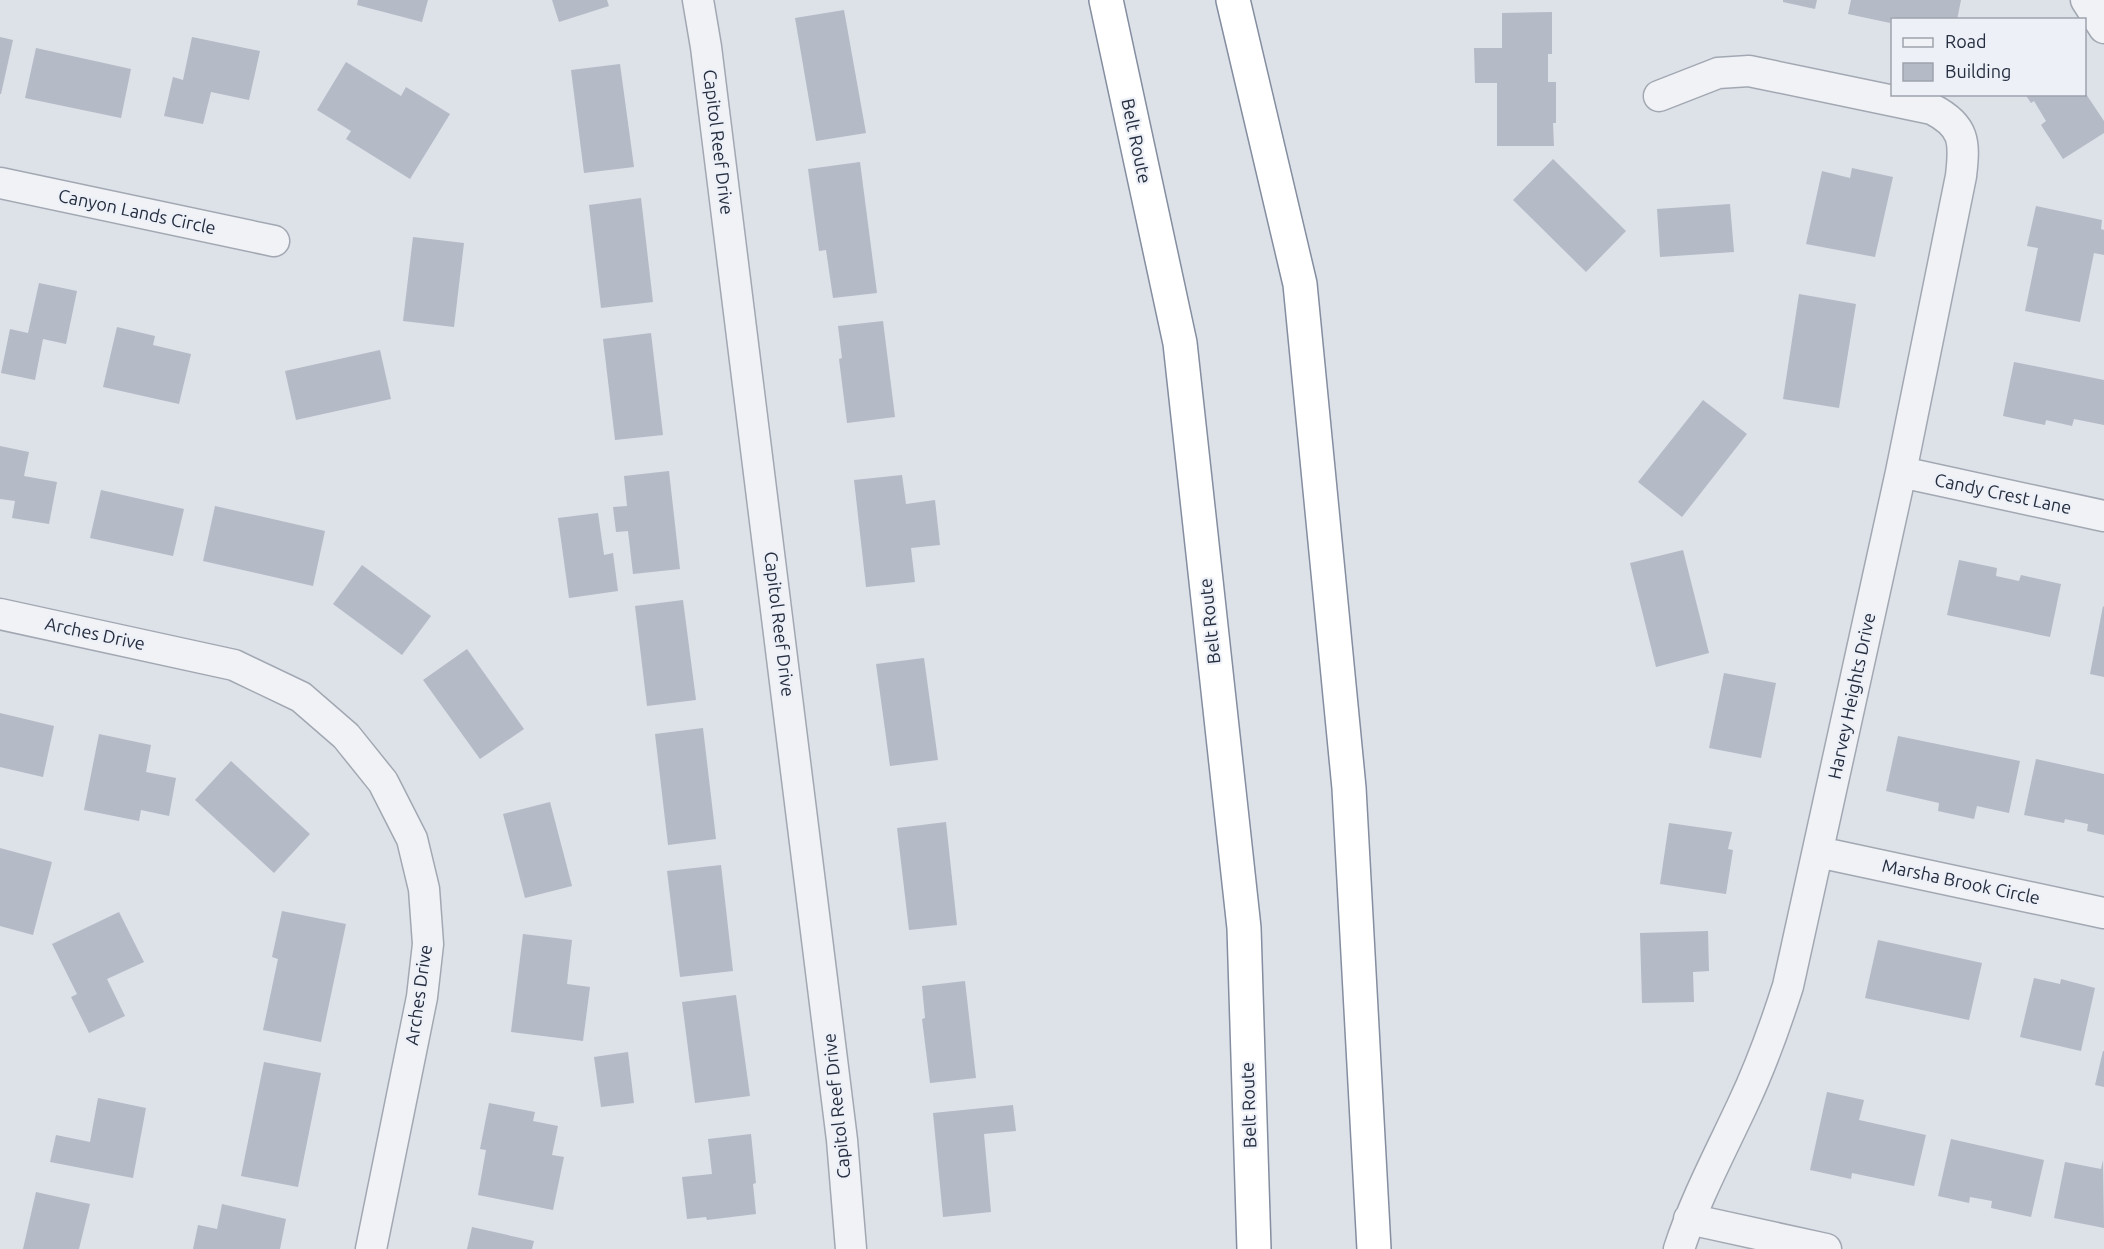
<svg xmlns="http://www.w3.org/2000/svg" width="2104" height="1249" font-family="Ubuntu,sans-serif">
	<rect width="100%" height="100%" fill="#dde1e8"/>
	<path fill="#b4bac6" d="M 358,0 L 428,0 L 422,22 L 357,5 Z
		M 552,0 L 607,0 L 609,6 L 559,22 Z
		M 1783,0 L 1817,0 L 1815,9 L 1783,2 Z
		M 1851,0 L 1961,0 L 1957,20 L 1902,20 L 1891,17 L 1890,23 L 1848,14 Z
		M 844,10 L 866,133 L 816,141 L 795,18 Z
		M 1552,12 L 1552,54 L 1548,54 L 1548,82 L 1556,82 L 1556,123 L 1553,123 L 1554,146 L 1497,146 L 1497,83 L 1475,83 L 1474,48 L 1502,48 L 1502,13 Z
		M 0,37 L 13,40 L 1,94 L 0,94 Z
		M 192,37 L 260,51 L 249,100 L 211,92 L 203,124 L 164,116 L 173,77 L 183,80 Z
		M 36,48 L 131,69 L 121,118 L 25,98 Z
		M 346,62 L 401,96 L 406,87 L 450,114 L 410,179 L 346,139 L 351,131 L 317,110 Z
		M 620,64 L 634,167 L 584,173 L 571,70 Z
		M 2084,91 L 2104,121 L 2104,133 L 2063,159 L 2041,125 L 2046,121 L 2034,101 L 2031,103 L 2025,94 L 2084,94 Z
		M 1553,159 L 1626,231 L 1586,272 L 1513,200 Z
		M 860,162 L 877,293 L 833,298 L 826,250 L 819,251 L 808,169 Z
		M 1852,168 L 1893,177 L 1875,257 L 1806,244 L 1822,171 L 1850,178 Z
		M 641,198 L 653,302 L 601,308 L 589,205 Z
		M 1730,204 L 1734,252 L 1660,257 L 1657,209 Z
		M 2036,206 L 2102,220 L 2101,229 L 2104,230 L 2104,255 L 2094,253 L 2080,322 L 2025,311 L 2038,248 L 2027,246 Z
		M 413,237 L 464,243 L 454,327 L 403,321 Z
		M 39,283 L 77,291 L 66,344 L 43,339 L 35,380 L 1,373 L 10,329 L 28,333 Z
		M 1799,294 L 1856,304 L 1839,408 L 1783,399 Z
		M 883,321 L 895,417 L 847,423 L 839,359 L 842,358 L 838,326 Z
		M 117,327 L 155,336 L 153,345 L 191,354 L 179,404 L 103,387 Z
		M 651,333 L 663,435 L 615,440 L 603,339 Z
		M 380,350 L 391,399 L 296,420 L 285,371 Z
		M 2014,362 L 2104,380 L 2104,425 L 2074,419 L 2072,426 L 2046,420 L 2045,425 L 2003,416 Z
		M 1703,400 L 1747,434 L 1682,517 L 1638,482 Z
		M 0,446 L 29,452 L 24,476 L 57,482 L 49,524 L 12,518 L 15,501 L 0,499 Z
		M 669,471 L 680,569 L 633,574 L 628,531 L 616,532 L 613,507 L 627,506 L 624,476 Z
		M 902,475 L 906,504 L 935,500 L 940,545 L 911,548 L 915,582 L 866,587 L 854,480 Z
		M 101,490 L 184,509 L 173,556 L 90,538 Z
		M 215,506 L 325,531 L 313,586 L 203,561 Z
		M 598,513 L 604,555 L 613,553 L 618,591 L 569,598 L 558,518 Z
		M 1683,550 L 1709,653 L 1656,667 L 1630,563 Z
		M 1959,560 L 1997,568 L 1996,576 L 2019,581 L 2021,575 L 2061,584 L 2050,637 L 1947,615 Z
		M 362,565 L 431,616 L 402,655 L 333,604 Z
		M 683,600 L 696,700 L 647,706 L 635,606 Z
		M 2103,606 L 2104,607 L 2104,677 L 2090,674 Z
		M 467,649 L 524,729 L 480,759 L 423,680 Z
		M 924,658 L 938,760 L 890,766 L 876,664 Z
		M 1724,673 L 1776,683 L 1761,758 L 1709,748 Z
		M 0,713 L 54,726 L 43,777 L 0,767 Z
		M 703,728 L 716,839 L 668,845 L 655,734 Z
		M 99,734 L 151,745 L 146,772 L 176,778 L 169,816 L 141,810 L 139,821 L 84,810 Z
		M 1898,736 L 2020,761 L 2009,813 L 1977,806 L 1974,819 L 1938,811 L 1939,803 L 1886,791 Z
		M 2036,759 L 2104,774 L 2104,835 L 2087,831 L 2088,824 L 2065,819 L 2064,823 L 2024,815 Z
		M 231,761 L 310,834 L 274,873 L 195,800 Z
		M 550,802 L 572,886 L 525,898 L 503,814 Z
		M 946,822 L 957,925 L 909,930 L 897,828 Z
		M 1669,823 L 1732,832 L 1728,849 L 1733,850 L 1726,894 L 1660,884 Z
		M 0,848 L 52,862 L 33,935 L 0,926 Z
		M 721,865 L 733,971 L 680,977 L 667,871 Z
		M 282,911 L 346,924 L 321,1042 L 263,1030 L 278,959 L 272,957 Z
		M 119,912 L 144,962 L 107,979 L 125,1016 L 89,1033 L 71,997 L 77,994 L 52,944 Z
		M 1708,931 L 1709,971 L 1693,972 L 1694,1002 L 1642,1003 L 1640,933 Z
		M 523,934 L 572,940 L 567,984 L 590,987 L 583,1041 L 511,1032 Z
		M 1878,940 L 1982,963 L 1969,1020 L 1865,998 Z
		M 2034,978 L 2060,984 L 2061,979 L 2095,988 L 2081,1051 L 2020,1037 Z
		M 965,981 L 976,1078 L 930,1083 L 922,1019 L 925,1018 L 922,986 Z
		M 736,995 L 750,1096 L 695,1103 L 682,1002 Z
		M 2103,1051 L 2104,1051 L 2104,1087 L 2095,1085 Z
		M 628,1052 L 634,1103 L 601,1107 L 594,1057 Z
		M 264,1062 L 321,1073 L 298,1187 L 241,1176 Z
		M 1827,1092 L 1864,1100 L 1859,1120 L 1926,1135 L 1914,1186 L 1852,1173 L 1851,1179 L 1810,1170 Z
		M 98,1098 L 146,1108 L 133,1178 L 50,1162 L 56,1135 L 90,1142 Z
		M 489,1103 L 535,1112 L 533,1121 L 558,1126 L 552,1155 L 564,1157 L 553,1210 L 478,1195 L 486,1150 L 480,1149 Z
		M 1013,1105 L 1016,1131 L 984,1134 L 991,1212 L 943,1217 L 933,1113 Z
		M 751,1134 L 756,1183 L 753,1184 L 756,1214 L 707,1220 L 706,1217 L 687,1219 L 682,1177 L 712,1174 L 708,1139 Z
		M 1951,1139 L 2044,1160 L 2031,1217 L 1991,1208 L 1992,1201 L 1970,1197 L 1969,1203 L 1938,1196 Z
		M 2103,1160 L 2104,1228 L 2054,1218 L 2065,1162 L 2101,1169 Z
		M 36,1192 L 90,1204 L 79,1249 L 23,1249 Z
		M 222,1204 L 286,1219 L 280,1249 L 193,1249 L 198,1225 L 217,1229 Z
		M 472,1227 L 534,1241 L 532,1249 L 467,1249 Z"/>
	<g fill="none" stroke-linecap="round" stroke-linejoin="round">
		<g stroke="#a2a8b2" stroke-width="33">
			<path id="minor" d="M 698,0 L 706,47 L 842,1140 L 851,1249
				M 2086,0 L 2104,28
				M 1659,96 L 1718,73 L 1749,71 L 1932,109 C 1965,126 1965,142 1961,176 L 1901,472 L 1788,986 C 1775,1027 1760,1068 1742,1106 C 1720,1153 1695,1200 1679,1249
				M 0,183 L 274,241
				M 1901,472 L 2104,516
				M 0,614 L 234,665 L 301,697 L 346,736 L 383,782 L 412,839 L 424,889 L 428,944 L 422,997 L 371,1249
				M 1818,852 L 2104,913
				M 1689,1219 L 1826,1249"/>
		</g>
		<g stroke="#848ea0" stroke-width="36">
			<path id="motorway" d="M 1106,0 L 1180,343 L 1244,928 L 1254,1249
				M 1233,0 L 1300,284 L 1349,788 L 1374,1249"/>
		</g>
		<use href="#minor" stroke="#f0f2f6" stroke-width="30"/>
		<use href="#motorway" stroke="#fff" stroke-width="33"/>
	</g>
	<g text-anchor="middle" stroke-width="4.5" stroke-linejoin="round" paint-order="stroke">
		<g font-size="18" fill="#252e40" stroke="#edf0f6">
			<text transform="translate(1136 141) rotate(78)" y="6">Belt Route</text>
			<text transform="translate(718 142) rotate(83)" y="6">Capitol Reef Drive</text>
			<text transform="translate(137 212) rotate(12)" y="6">Canyon Lands Circle</text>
			<text transform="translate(2003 494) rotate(12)" y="6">Candy Crest Lane</text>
			<text transform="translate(1210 621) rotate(-96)" y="6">Belt Route</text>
			<text transform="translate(779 624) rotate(83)" y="6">Capitol Reef Drive</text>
			<text transform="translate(95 634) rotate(12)" y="6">Arches Drive</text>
			<text transform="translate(1852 696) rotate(-78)" y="6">Harvey Heights Drive</text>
			<text transform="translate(1961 882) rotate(12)" y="6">Marsha Brook Circle</text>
			<text transform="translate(419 995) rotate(-82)" y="6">Arches Drive</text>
			<text transform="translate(1249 1105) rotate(-92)" y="6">Belt Route</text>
			<text transform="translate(837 1106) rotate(-96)" y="6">Capitol Reef Drive</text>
		</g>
	</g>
	<rect x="1891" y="18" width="195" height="78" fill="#edf0f6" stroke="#9da2ad" stroke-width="1.5"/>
	<rect x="1903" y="38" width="30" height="9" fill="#f0f2f6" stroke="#9da2ad" stroke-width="1.5"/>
	<text x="1945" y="48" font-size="18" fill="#252e40">Road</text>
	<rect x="1903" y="63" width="30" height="18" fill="#b4bac6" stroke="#9da2ad" stroke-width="1.5"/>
	<text x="1945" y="78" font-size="18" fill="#252e40">Building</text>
</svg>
